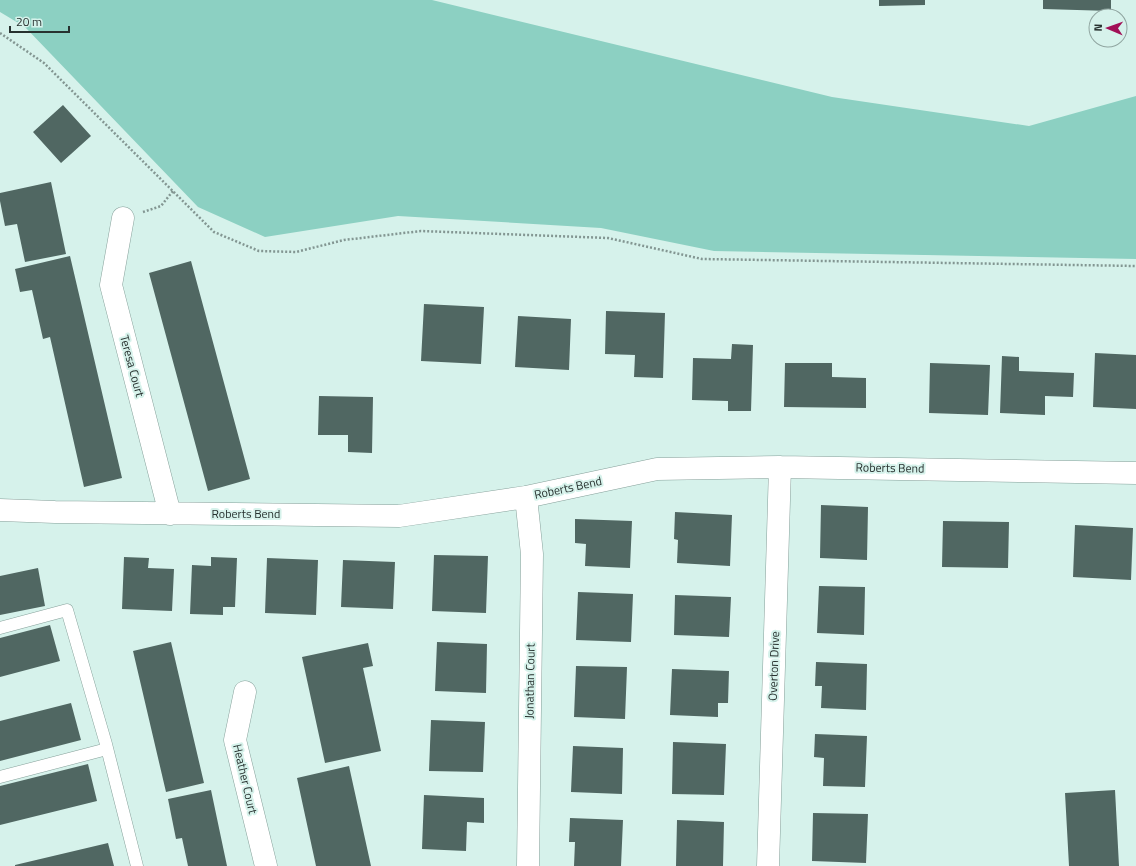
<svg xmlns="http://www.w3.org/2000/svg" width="1136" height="866" font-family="'Titillium Web',sans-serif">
	<rect width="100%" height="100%" fill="#d6f2eb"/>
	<path fill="#8cd0c2" d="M 0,0 L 432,0 L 832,97 L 1029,126 L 1136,96 L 1136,259 L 714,251 L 601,228 L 398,216 L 265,237 L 198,207 L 25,27 L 0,12 Z"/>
	<path fill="#506762" d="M 879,0 L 925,0 L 925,5 L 879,6 Z
		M 1043,0 L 1111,0 L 1111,11 L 1043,9 Z
		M 63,105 L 91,136 L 61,163 L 33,132 Z
		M 51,182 L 66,254 L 25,262 L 17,224 L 5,226 L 0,201 L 0,193 Z
		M 70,256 L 122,478 L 84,487 L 50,337 L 43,339 L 32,290 L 20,292 L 15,269 Z
		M 191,261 L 250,479 L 208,491 L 149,273 Z
		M 424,304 L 484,307 L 481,364 L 421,361 Z
		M 606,311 L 665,313 L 663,378 L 634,377 L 635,355 L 605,354 Z
		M 518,316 L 571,319 L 569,370 L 515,367 Z
		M 732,344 L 753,345 L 751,411 L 728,411 L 728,401 L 692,400 L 693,358 L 731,359 Z
		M 1095,353 L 1136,355 L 1136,409 L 1093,407 Z
		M 1002,356 L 1019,357 L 1019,371 L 1074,373 L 1073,397 L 1045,396 L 1045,415 L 1000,413 Z
		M 785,363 L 832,363 L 832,377 L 866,378 L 866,408 L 784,407 Z
		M 930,363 L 990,365 L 988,415 L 929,413 Z
		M 319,396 L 373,397 L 372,453 L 348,452 L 348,435 L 318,435 Z
		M 821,505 L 868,507 L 867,560 L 820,558 Z
		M 675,512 L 732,515 L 730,566 L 677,563 L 678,540 L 674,539 Z
		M 575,519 L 632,521 L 630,568 L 585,566 L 586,544 L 575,543 Z
		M 943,521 L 1009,522 L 1008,568 L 942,567 Z
		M 1075,525 L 1133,528 L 1131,580 L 1073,577 Z
		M 434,555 L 488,556 L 486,613 L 432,611 Z
		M 124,557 L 149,558 L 148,568 L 174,569 L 172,611 L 122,609 Z
		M 211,557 L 237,558 L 235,607 L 223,607 L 223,615 L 190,614 L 192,565 L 211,566 Z
		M 267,558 L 318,560 L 316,615 L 265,613 Z
		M 343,560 L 395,562 L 393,609 L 341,607 Z
		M 38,568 L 45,606 L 0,615 L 0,576 Z
		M 819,586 L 865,587 L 864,635 L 817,633 Z
		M 578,592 L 633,594 L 631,642 L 576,640 Z
		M 675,595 L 731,597 L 729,637 L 674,635 Z
		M 50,625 L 60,661 L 0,677 L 0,638 Z
		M 171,642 L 204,783 L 166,792 L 133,651 Z
		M 437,642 L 487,644 L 486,693 L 435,691 Z
		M 368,643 L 373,666 L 363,668 L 381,751 L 325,763 L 302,657 Z
		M 816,662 L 867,664 L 866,710 L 821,708 L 822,686 L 815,686 Z
		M 576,666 L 627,667 L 625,719 L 574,717 Z
		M 672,669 L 729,671 L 728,703 L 718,703 L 718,717 L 670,715 Z
		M 71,703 L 81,740 L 0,761 L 0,721 Z
		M 431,720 L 485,722 L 483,772 L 429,771 Z
		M 815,734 L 867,736 L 865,787 L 823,786 L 824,758 L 814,757 Z
		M 673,742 L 726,744 L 724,795 L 672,794 Z
		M 573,746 L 623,748 L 622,794 L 571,792 Z
		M 88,764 L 97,801 L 0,825 L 0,786 Z
		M 349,766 L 371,866 L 316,866 L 297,778 Z
		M 211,790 L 227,866 L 188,866 L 182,838 L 176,839 L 168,799 Z
		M 1115,790 L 1119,866 L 1069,866 L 1065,793 Z
		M 424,795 L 484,798 L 484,823 L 467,822 L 466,851 L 422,849 Z
		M 813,813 L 868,814 L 866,863 L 812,861 Z
		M 570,818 L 623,820 L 621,866 L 574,866 L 575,842 L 569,842 Z
		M 677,820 L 724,822 L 723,866 L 676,866 Z
		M 108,843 L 114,866 L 15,866 L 15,865 Z"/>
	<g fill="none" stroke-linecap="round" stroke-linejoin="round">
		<g stroke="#86a09a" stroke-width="13">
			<path id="lane" d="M 0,628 L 67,610 L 106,744 L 137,866
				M 0,777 L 107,749"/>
		</g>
		<g stroke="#86a09a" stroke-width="23">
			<path id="street" d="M 123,218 L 111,285 L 170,514
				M 526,497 L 532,554 L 528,866
				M 0,510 L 55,512 L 399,516 L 526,497 L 657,469 L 780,467 L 1136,473
				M 245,692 L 235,740 L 266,866
				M 768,866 L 780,467"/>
		</g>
		<path stroke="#839692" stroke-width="2.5" stroke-dasharray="2 2" stroke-linecap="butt" d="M 0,33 L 44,63 L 214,232 L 259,251 L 296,252 L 344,240 L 421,231 L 608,238 L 702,259 L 1136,266
			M 143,212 L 161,206 L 173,191"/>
		<use href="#lane" stroke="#fff" stroke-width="12"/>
		<use href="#street" stroke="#fff" stroke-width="22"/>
	</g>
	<g text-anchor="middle" stroke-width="4" stroke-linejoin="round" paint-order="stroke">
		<g font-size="12" fill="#27312f" stroke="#d6f2eb">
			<text transform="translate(132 366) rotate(75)" y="4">Teresa Court</text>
			<text transform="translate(890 468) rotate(1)" y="4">Roberts Bend</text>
			<text transform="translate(568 488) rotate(-12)" y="4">Roberts Bend</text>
			<text x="246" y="518">Roberts Bend</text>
			<text transform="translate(774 666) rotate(-88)" y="4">Overton Drive</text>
			<text transform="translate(530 681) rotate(-89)" y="4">Jonathan Court</text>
			<text transform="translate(245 779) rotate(77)" y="4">Heather Court</text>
		</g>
	</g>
	<g transform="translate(1108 28) rotate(272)"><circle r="19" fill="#d6f2eb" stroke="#90a5a0"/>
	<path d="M0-3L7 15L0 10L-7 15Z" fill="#a11056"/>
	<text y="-6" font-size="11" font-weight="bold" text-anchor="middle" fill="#27312f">N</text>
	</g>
	<path d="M10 26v6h59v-6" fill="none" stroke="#27312f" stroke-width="2"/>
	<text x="16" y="26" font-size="12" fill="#27312f" stroke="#d6f2eb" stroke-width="3" paint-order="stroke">20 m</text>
</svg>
